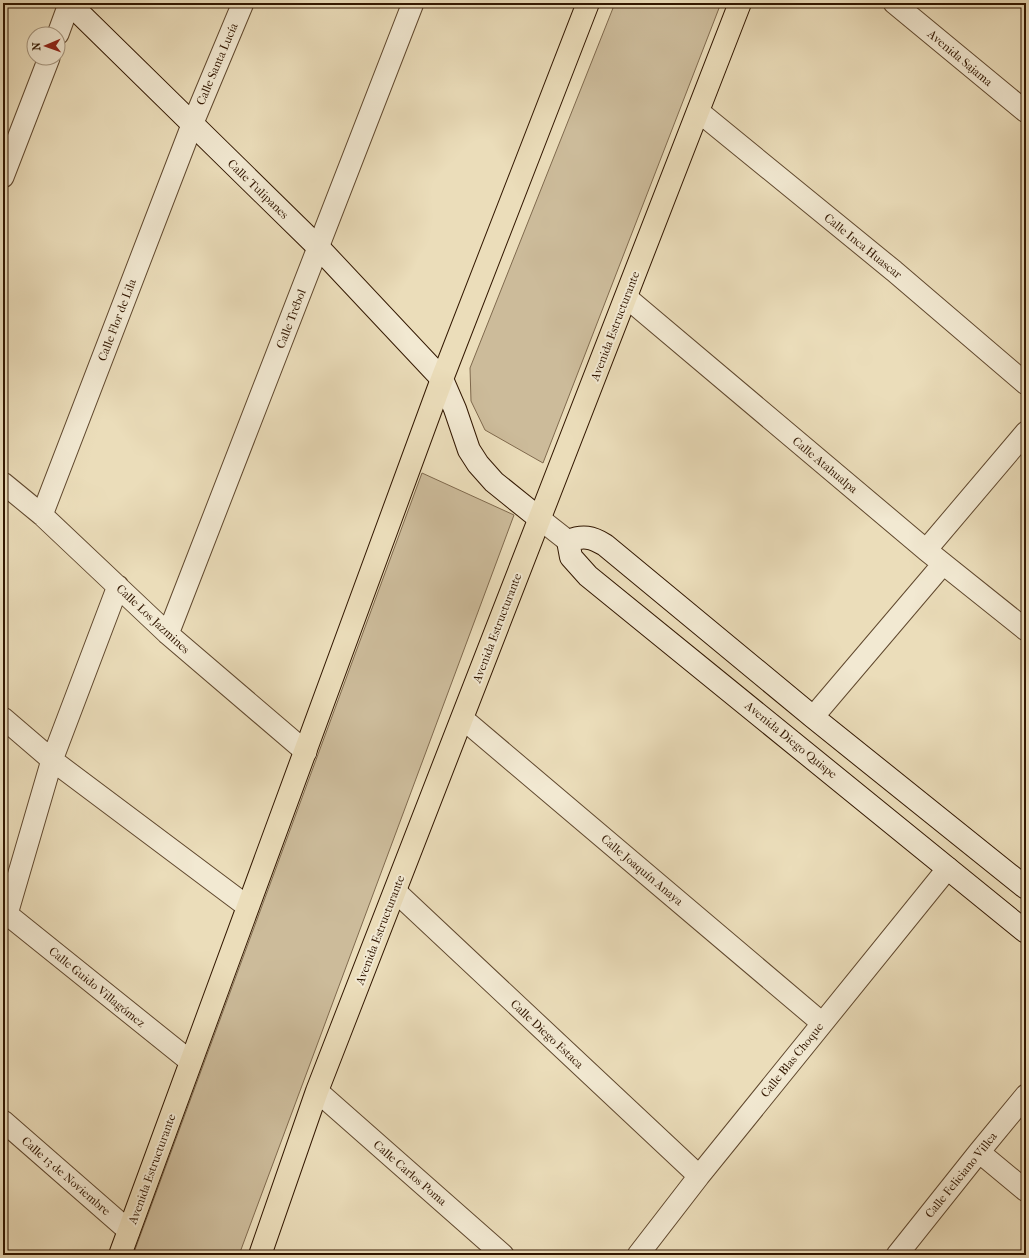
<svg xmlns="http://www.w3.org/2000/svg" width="1029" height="1258" font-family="'IM FELL French Canon',serif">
	<rect width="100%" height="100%" fill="#ebddba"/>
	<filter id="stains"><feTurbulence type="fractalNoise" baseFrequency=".005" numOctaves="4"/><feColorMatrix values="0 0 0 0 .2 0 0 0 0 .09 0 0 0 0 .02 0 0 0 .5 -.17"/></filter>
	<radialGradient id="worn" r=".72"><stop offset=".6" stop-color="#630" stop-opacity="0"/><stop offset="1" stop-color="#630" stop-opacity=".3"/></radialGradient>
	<path fill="#ccbb9a" stroke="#7f694d" d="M 615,3 L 721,3 L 543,463 L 485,430 L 471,401 L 470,368 Z
		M 422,473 L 514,515 L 239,1255 L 133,1255 Z"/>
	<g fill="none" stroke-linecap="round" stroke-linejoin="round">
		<g stroke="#60482e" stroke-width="23">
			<path id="street" d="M 894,3 L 1026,112
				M 58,34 L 69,4
				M 698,111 L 894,271 L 1026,384
				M 3,177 L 49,58
				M 626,297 L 926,550 L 1026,630
				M 3,483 L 42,515 L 168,634 L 306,752
				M 42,515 L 192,125 L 243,3
				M 540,519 L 568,541
				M 926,550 L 1026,432
				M 168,634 L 413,3
				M 813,717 L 943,564
				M 3,718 L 52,760 L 248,907
				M 462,718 L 822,1023
				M 395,891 L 699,1176
				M 3,911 L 191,1062
				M 7,914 L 52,760 L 118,586
				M 317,1091 L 503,1255
				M 3,1121 L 129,1231
				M 979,1152 L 1026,1191
				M 638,1255 L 699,1176 L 948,868
				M 897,1255 L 979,1152 L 1026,1095"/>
		</g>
		<g stroke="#321700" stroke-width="24">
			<path id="secondary" d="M 69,3 L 319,248 L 442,379 L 455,409 L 469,450 L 478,464 L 494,482 L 540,519
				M 1026,888 L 813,717 L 605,545 C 592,537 583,535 568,541 L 571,557 L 588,576 L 1026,932"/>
		</g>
		<g stroke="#321700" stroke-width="24">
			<path id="primary" d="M 120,1255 L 442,379 L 588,3
				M 260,1255 L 317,1091 L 740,3"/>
		</g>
		<use href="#street" stroke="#f2e9d2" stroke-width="21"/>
		<use href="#secondary" stroke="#f2e9d2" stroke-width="22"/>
		<use href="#primary" stroke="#ebddba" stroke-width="22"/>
	</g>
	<g text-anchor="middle" stroke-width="4" stroke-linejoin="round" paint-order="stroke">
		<g font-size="12" fill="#321700" stroke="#f2e9d2">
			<text transform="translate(960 58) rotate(40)" y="4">Avenida Sajama</text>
			<text transform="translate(217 64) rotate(-67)" y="4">Calle Santa Lucía</text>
			<text transform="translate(258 189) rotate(44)" y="4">Calle Tulipanes</text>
			<text transform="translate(863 246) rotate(39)" y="4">Calle Inca Huascar</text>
			<text transform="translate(291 319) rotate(-69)" y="4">Calle Trébol</text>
			<text transform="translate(117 320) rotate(-69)" y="4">Calle Flor de Lila</text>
			<text transform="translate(615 326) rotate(-69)" y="4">Avenida Estructurante</text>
			<text transform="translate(825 465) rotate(40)" y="4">Calle Atahualpa</text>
			<text transform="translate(153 619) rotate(43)" y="4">Calle Los Jazmines</text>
			<text transform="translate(497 628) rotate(-69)" y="4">Avenida Estructurante</text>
			<text transform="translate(791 740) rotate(39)" y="4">Avenida Diego Quispe</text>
			<text transform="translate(642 870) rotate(40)" y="4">Calle Joaquín Anaya</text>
			<text transform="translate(380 930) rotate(-69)" y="4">Avenida Estructurante</text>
			<text transform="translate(97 987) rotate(39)" y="4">Calle Guido Villagómez</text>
			<text transform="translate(547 1034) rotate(43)" y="4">Calle Diego Estaca</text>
			<text transform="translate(792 1060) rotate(-51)" y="4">Calle Blas Choque</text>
			<text transform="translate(152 1169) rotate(-70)" y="4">Avenida Estructurante</text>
			<text transform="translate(410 1173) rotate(41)" y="4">Calle Carlos Poma</text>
			<text transform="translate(961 1175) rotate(-51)" y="4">Calle Feliciano Villca</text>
			<text transform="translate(66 1176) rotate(41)" y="4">Calle 13 de Noviembre</text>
		</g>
	</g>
	<rect width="1029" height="1258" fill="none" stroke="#ebddba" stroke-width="16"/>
	<rect x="4" y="4" width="1021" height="1250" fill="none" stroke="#321700" stroke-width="2"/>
	<rect x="8" y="8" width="1013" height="1242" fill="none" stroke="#321700"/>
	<g transform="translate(46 46) rotate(268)"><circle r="19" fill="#f2e9d2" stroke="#a5957e"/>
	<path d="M0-3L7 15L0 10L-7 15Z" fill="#8f2418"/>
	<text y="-6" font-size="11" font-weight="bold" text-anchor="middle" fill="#321700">N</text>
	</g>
	<rect width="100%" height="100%" filter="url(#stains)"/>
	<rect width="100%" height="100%" fill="url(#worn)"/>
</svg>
